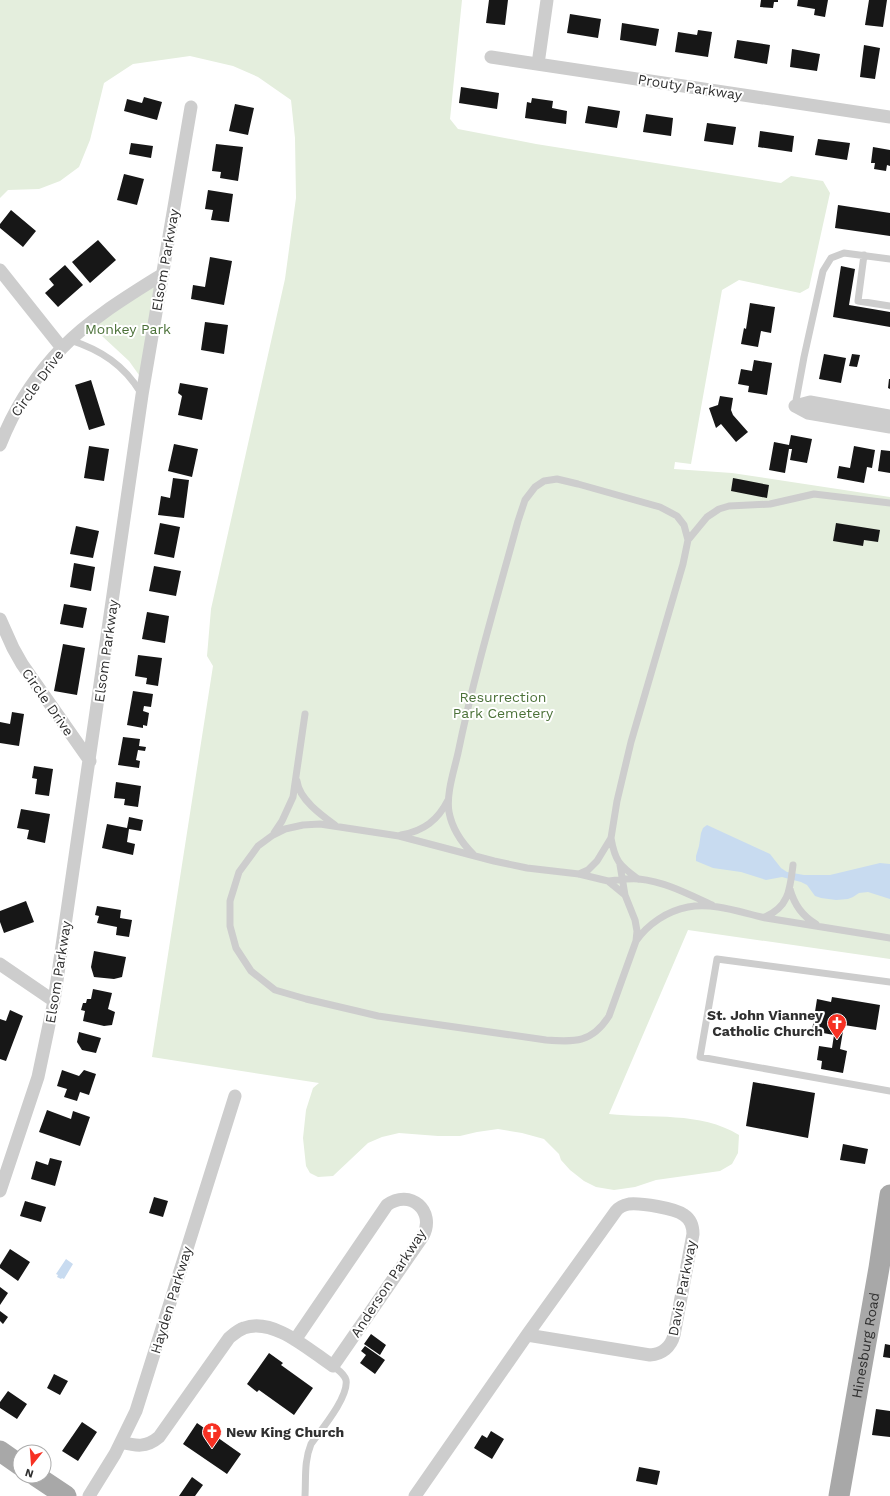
<svg xmlns="http://www.w3.org/2000/svg" width="890" height="1496" font-family="'Work Sans',sans-serif">
	<rect width="100%" height="100%" fill="#fff"/>
	<path fill="#e4eedd" d="M 0,0 L 462,0 L 450,119 L 458,129 L 536,144 L 781,183 L 791,176 L 823,181 L 830,193 L 809,288 L 800,293 L 739,280 L 722,290 L 691,464 L 675,462 L 674,469 L 732,473 L 890,497 L 890,959 L 688,930 L 609,1114 C 652,1119 700,1111 739,1135 L 738,1153 L 732,1164 L 720,1171 L 656,1180 L 635,1187 L 614,1190 L 596,1187 L 584,1181 L 570,1170 L 561,1160 L 559,1154 L 544,1139 L 522,1133 L 498,1129 L 477,1132 L 460,1136 L 438,1136 L 399,1133 L 382,1137 L 368,1143 L 333,1176 L 318,1177 L 310,1173 L 306,1166 L 303,1138 L 306,1110 L 313,1088 L 319,1083 L 152,1057 L 213,666 L 207,656 L 211,609 L 285,279 L 296,198 L 295,138 L 291,100 L 258,77 L 233,66 L 190,56 L 133,64 L 104,83 L 90,140 L 79,167 L 60,181 L 39,189 L 8,190 L 0,198 Z
		M 156,283 L 144,382 L 129,361 L 102,336 L 84,331 Z"/>
	<path fill="#c8dbf0" d="M 707,825 L 770,854 L 781,868 L 787,872 L 804,875 L 830,875 L 880,863 L 890,864 L 890,899 L 868,892 L 859,893 L 853,897 L 848,899 L 836,900 L 821,898 L 815,896 L 807,885 L 801,882 L 782,877 L 766,880 L 741,872 L 713,868 L 696,861 L 696,856 L 699,846 L 701,833 L 703,828 Z
		M 66,1259 L 73,1264 L 64,1279 L 62,1278 L 61,1279 L 57,1277 L 58,1275 L 56,1274 Z"/>
	<path fill="#171717" d="M 489,0 L 508,0 L 505,25 L 486,23 Z
		M 761,0 L 778,0 L 778,2 L 774,2 L 773,8 L 760,7 Z
		M 798,0 L 828,0 L 825,17 L 814,15 L 815,9 L 797,6 Z
		M 869,0 L 887,0 L 883,27 L 865,25 Z
		M 570,14 L 601,19 L 598,38 L 567,33 Z
		M 622,23 L 659,29 L 656,46 L 620,40 Z
		M 698,30 L 712,32 L 708,57 L 675,52 L 678,32 L 697,35 Z
		M 737,40 L 770,45 L 767,64 L 734,58 Z
		M 864,45 L 880,48 L 875,79 L 860,77 Z
		M 792,49 L 820,54 L 817,71 L 790,67 Z
		M 461,87 L 499,93 L 497,109 L 459,103 Z
		M 144,97 L 162,102 L 157,120 L 124,111 L 127,99 L 142,103 Z
		M 532,98 L 553,101 L 552,108 L 567,111 L 566,124 L 525,118 L 527,102 L 531,103 Z
		M 235,104 L 254,108 L 248,135 L 229,131 Z
		M 588,106 L 620,111 L 617,128 L 585,123 Z
		M 646,114 L 673,118 L 671,136 L 643,132 Z
		M 707,123 L 736,127 L 733,145 L 704,141 Z
		M 760,131 L 794,136 L 792,152 L 758,147 Z
		M 818,139 L 850,143 L 847,160 L 815,155 Z
		M 131,143 L 153,146 L 151,158 L 129,154 Z
		M 216,144 L 243,147 L 238,181 L 220,178 L 221,172 L 212,171 Z
		M 873,147 L 890,150 L 890,166 L 887,165 L 886,171 L 874,169 L 875,163 L 871,163 Z
		M 124,174 L 144,179 L 137,205 L 117,200 Z
		M 208,190 L 233,194 L 229,222 L 211,220 L 213,210 L 205,209 Z
		M 838,205 L 890,213 L 890,236 L 835,228 Z
		M 11,210 L 36,231 L 23,247 L 0,228 L 0,224 Z
		M 98,240 L 116,260 L 90,283 L 72,262 Z
		M 210,257 L 232,261 L 224,305 L 191,299 L 193,285 L 205,287 Z
		M 65,265 L 83,285 L 58,307 L 45,293 L 54,285 L 49,279 Z
		M 841,266 L 855,269 L 849,305 L 890,312 L 890,327 L 833,317 Z
		M 750,303 L 775,307 L 771,333 L 761,331 L 758,347 L 741,344 L 744,328 L 746,329 Z
		M 205,322 L 228,325 L 224,354 L 201,350 Z
		M 824,354 L 846,358 L 841,383 L 819,379 Z
		M 852,354 L 860,355 L 857,367 L 849,366 Z
		M 754,360 L 772,363 L 767,395 L 748,392 L 749,386 L 738,384 L 741,369 L 752,371 Z
		M 889,379 L 890,379 L 890,389 L 888,388 Z
		M 91,380 L 105,425 L 89,430 L 75,385 Z
		M 180,383 L 208,388 L 202,420 L 178,415 L 182,396 L 178,393 Z
		M 720,396 L 733,398 L 731,410 L 733,415 L 748,432 L 736,442 L 721,424 L 716,428 L 709,408 L 718,405 Z
		M 791,435 L 812,439 L 807,463 L 790,460 L 792,449 L 789,449 L 785,473 L 769,470 L 774,442 L 789,445 Z
		M 174,444 L 198,449 L 192,477 L 168,471 Z
		M 89,446 L 109,449 L 104,481 L 84,478 Z
		M 854,446 L 875,450 L 872,468 L 867,467 L 864,483 L 837,478 L 839,466 L 850,468 Z
		M 881,450 L 890,451 L 890,473 L 878,471 Z
		M 173,478 L 189,480 L 184,518 L 158,515 L 161,496 L 170,498 Z
		M 733,478 L 769,485 L 767,498 L 731,491 Z
		M 160,523 L 180,527 L 174,558 L 154,554 Z
		M 836,523 L 880,530 L 878,542 L 864,540 L 863,546 L 833,541 Z
		M 76,526 L 99,531 L 93,558 L 70,554 Z
		M 74,563 L 95,567 L 91,591 L 70,587 Z
		M 154,566 L 181,571 L 176,596 L 149,591 Z
		M 64,604 L 87,608 L 83,628 L 60,624 Z
		M 147,612 L 169,616 L 165,643 L 142,639 Z
		M 63,644 L 85,648 L 77,695 L 54,691 Z
		M 138,655 L 162,658 L 158,686 L 146,684 L 147,678 L 135,676 Z
		M 133,691 L 153,694 L 151,707 L 144,706 L 143,711 L 149,713 L 147,726 L 143,725 L 143,728 L 127,725 Z
		M 12,712 L 24,714 L 19,746 L 0,743 L 0,722 L 10,724 Z
		M 123,737 L 140,739 L 139,746 L 146,747 L 145,751 L 138,750 L 136,760 L 140,761 L 139,768 L 118,765 Z
		M 34,766 L 53,769 L 49,796 L 35,794 L 37,779 L 32,778 Z
		M 116,782 L 141,786 L 138,807 L 124,805 L 125,799 L 114,798 Z
		M 21,809 L 50,814 L 45,843 L 27,839 L 29,830 L 17,828 Z
		M 129,817 L 143,820 L 141,831 L 129,829 L 127,842 L 135,844 L 133,855 L 102,848 L 107,824 L 127,828 Z
		M 26,901 L 34,922 L 4,933 L 0,922 L 0,911 Z
		M 97,906 L 121,910 L 120,918 L 132,920 L 129,937 L 116,935 L 117,927 L 97,923 L 99,916 L 95,915 Z
		M 94,951 L 126,957 L 122,977 L 114,979 L 94,977 L 91,967 Z
		M 93,989 L 112,993 L 108,1009 L 115,1012 L 112,1025 L 104,1026 L 83,1021 L 85,1011 L 81,1010 L 83,1003 L 86,1003 L 87,999 L 91,999 Z
		M 832,997 L 880,1005 L 876,1030 L 844,1025 L 840,1049 L 847,1051 L 843,1073 L 821,1069 L 822,1061 L 817,1060 L 819,1046 L 832,1048 L 834,1035 L 812,1031 L 817,999 L 831,1002 Z
		M 10,1010 L 23,1016 L 6,1061 L 0,1059 L 0,1019 L 6,1021 Z
		M 79,1032 L 101,1038 L 96,1053 L 82,1050 L 77,1042 Z
		M 62,1070 L 79,1076 L 84,1070 L 96,1074 L 89,1095 L 80,1092 L 77,1101 L 64,1097 L 67,1089 L 57,1086 Z
		M 753,1082 L 815,1093 L 808,1138 L 746,1126 Z
		M 47,1110 L 71,1119 L 73,1111 L 90,1117 L 80,1146 L 39,1132 Z
		M 843,1144 L 868,1149 L 865,1164 L 840,1160 Z
		M 50,1158 L 62,1161 L 55,1186 L 31,1179 L 36,1161 L 48,1165 Z
		M 154,1197 L 168,1201 L 163,1217 L 149,1213 Z
		M 25,1201 L 46,1207 L 41,1222 L 20,1216 Z
		M 10,1249 L 30,1262 L 18,1281 L 0,1268 L 0,1265 Z
		M 0,1287 L 8,1293 L 0,1305 Z
		M 0,1311 L 8,1317 L 3,1324 L 0,1321 Z
		M 371,1334 L 386,1345 L 380,1355 L 364,1344 Z
		M 885,1344 L 890,1345 L 890,1358 L 883,1357 Z
		M 365,1346 L 385,1360 L 375,1374 L 360,1363 L 366,1355 L 361,1351 Z
		M 269,1353 L 283,1363 L 281,1365 L 313,1388 L 294,1415 L 259,1390 L 257,1392 L 247,1384 Z
		M 54,1374 L 68,1381 L 60,1395 L 47,1388 Z
		M 8,1391 L 27,1404 L 17,1419 L 0,1408 L 0,1402 Z
		M 876,1409 L 890,1411 L 890,1437 L 872,1435 Z
		M 82,1422 L 97,1432 L 78,1461 L 62,1451 Z
		M 197,1423 L 241,1454 L 227,1474 L 183,1444 Z
		M 491,1431 L 504,1439 L 492,1459 L 474,1448 L 482,1435 L 487,1438 Z
		M 639,1467 L 660,1471 L 657,1485 L 636,1481 Z
		M 192,1477 L 203,1485 L 195,1496 L 179,1496 Z"/>
	<g fill="none" stroke-linecap="round" stroke-linejoin="round">
		<path stroke="#cdcdcd" stroke-width="7" d="M 864,255 L 858,301 L 890,306
			M 70,340 C 101,350 124,365 141,393
			M 795,406 L 804,357 L 823,271 L 831,258 L 844,253 L 890,259
			M 688,540 L 707,517 L 719,509 L 729,506 L 770,504 L 814,494 L 890,503
			M 297,781 C 299,799 321,815 335,825
			M 320,824 L 399,836 L 494,861 L 527,868 L 579,874 L 608,881 L 625,895 L 635,920 L 637,931 L 636,941 L 609,1016 C 592,1043 575,1042 546,1040 L 378,1016 L 306,999 L 275,990 L 251,971 L 236,948 L 230,926 L 230,901 L 239,872 L 258,846 L 273,835 L 285,829 L 303,825 Z
			M 274,833 L 282,821 L 293,797 L 305,714
			M 401,835 C 424,831 438,820 448,800
			M 611,838 C 615,861 619,865 638,879
			M 473,854 C 462,843 452,828 449,812 C 446,794 454,771 458,753 C 474,675 497,598 518,521 L 525,500 L 535,487 L 544,481 L 557,479 L 578,484 L 660,507 L 677,516 L 684,525 L 688,540 L 683,564 L 631,742 L 617,801 L 611,838 L 597,861 L 588,870 L 579,874
			M 620,865 L 625,895
			M 608,881 C 618,880 629,878 639,879 C 666,882 688,894 712,905
			M 790,889 C 794,904 802,916 816,924
			M 765,917 C 789,907 790,889 793,865
			M 636,941 C 648,924 667,911 688,907 C 714,902 742,913 766,918 C 808,925 849,931 890,938
			M 890,982 L 717,959 L 700,1057 L 890,1091
			M 305,1496 C 306,1478 304,1461 311,1444 C 321,1430 349,1397 346,1380 C 344,1373 338,1370 333,1366"/>
		<path stroke="#cdcdcd" stroke-width="13" d="M 491,57 L 890,117
			M 538,64 L 547,0
			M 0,270 L 62,348
			M 795,406 L 808,413 L 890,427
			M 795,406 L 810,402 L 890,416
			M 0,445 C 14,409 36,375 62,348 C 91,318 128,296 163,274
			M 0,619 L 13,648 L 22,664 L 90,761
			M 0,964 L 54,1001
			M 0,1191 L 38,1077 L 54,1001 L 142,395 L 191,107
			M 121,1442 C 136,1446 146,1448 159,1437 L 229,1338 C 234,1334 238,1330 244,1328 C 274,1317 310,1351 333,1366 L 423,1236 C 436,1211 410,1188 387,1205 L 295,1340
			M 89,1496 L 115,1454 L 136,1411 L 235,1096
			M 415,1496 L 527,1335 L 616,1211 C 619,1207 624,1205 629,1204 C 641,1203 675,1208 684,1215 C 690,1219 693,1226 693,1234 L 674,1335 C 671,1347 662,1354 650,1355 L 527,1335"/>
		<g stroke="#a8a8a8" stroke-width="21">
			<path d="M 0,1451 L 20,1465"/>
			<path d="M 36,1476 L 66,1496"/>
			<path id="s1" d="M 839,1496 L 879,1268 L 890,1195"/>
		</g>
	</g>
	<defs>
		<g id="church-pin" transform="scale(1)"><path d="M0 17L-7.5 6A9.5 9.5 0 1 1 7.5 6Z" fill="#f73123" stroke="#fff"/><path d="M-1.2-6h2.4v3.5h3.3v2.4h-3.3V6h-2.4V-.1h-3.3v-2.4h3.3Z" fill="#fff"/></g>
	</defs>
	<g fill-rule="evenodd">
		<use href="#church-pin" x="837" y="1023"/>
		<use href="#church-pin" x="212" y="1432"/>
	</g>
	<g text-anchor="middle" stroke-width="4" stroke-linejoin="round" paint-order="stroke">
		<g font-size="14" fill="#303030" stroke="#fff">
			<text transform="translate(690 87) rotate(9)" y="5">Prouty Parkway</text>
			<text transform="translate(165 260) rotate(-80)" y="5">Elsom Parkway</text>
			<text transform="translate(37 383) rotate(-54)" y="5">Circle Drive</text>
			<text transform="translate(106 651) rotate(-82)" y="5">Elsom Parkway</text>
			<text transform="translate(48 702) rotate(55)" y="5">Circle Drive</text>
			<text transform="translate(58 972) rotate(-81)" y="5">Elsom Parkway</text>
			<text transform="translate(388 1283) rotate(-57)" y="5">Anderson Parkway</text>
			<text transform="translate(682 1288) rotate(-79)" y="5">Davis Parkway</text>
			<text transform="translate(171 1300) rotate(-73)" y="5">Hayden Parkway</text>
			<text dy="5" stroke="none"><textPath href="#s1" startOffset="153">Hinesburg Road</textPath></text>
		</g>
		<g font-size="14" fill="#4b7138" stroke="#fff">
			<text x="128" y="334">Monkey Park</text>
			<text x="503" y="702">Resurrection<tspan x="503" dy="16">Park Cemetery</tspan></text>
		</g>
		<g font-size="14" font-weight="bold" fill="#303030" stroke="#fff" text-anchor="end">
			<text x="823" y="1020">St. John Vianney<tspan x="823" dy="16">Catholic Church</tspan></text>
			<text x="226" y="1437" text-anchor="start">New King Church</text>
		</g>
	</g>
	<g transform="translate(32 1464) rotate(197)"><circle r="19" fill="#ffffff" stroke="#acacac"/>
	<path d="M0-3L7 15L0 10L-7 15Z" fill="#f73123"/>
	<text y="-6" font-size="11" font-weight="bold" text-anchor="middle" fill="#303030">N</text>
	</g>
</svg>
